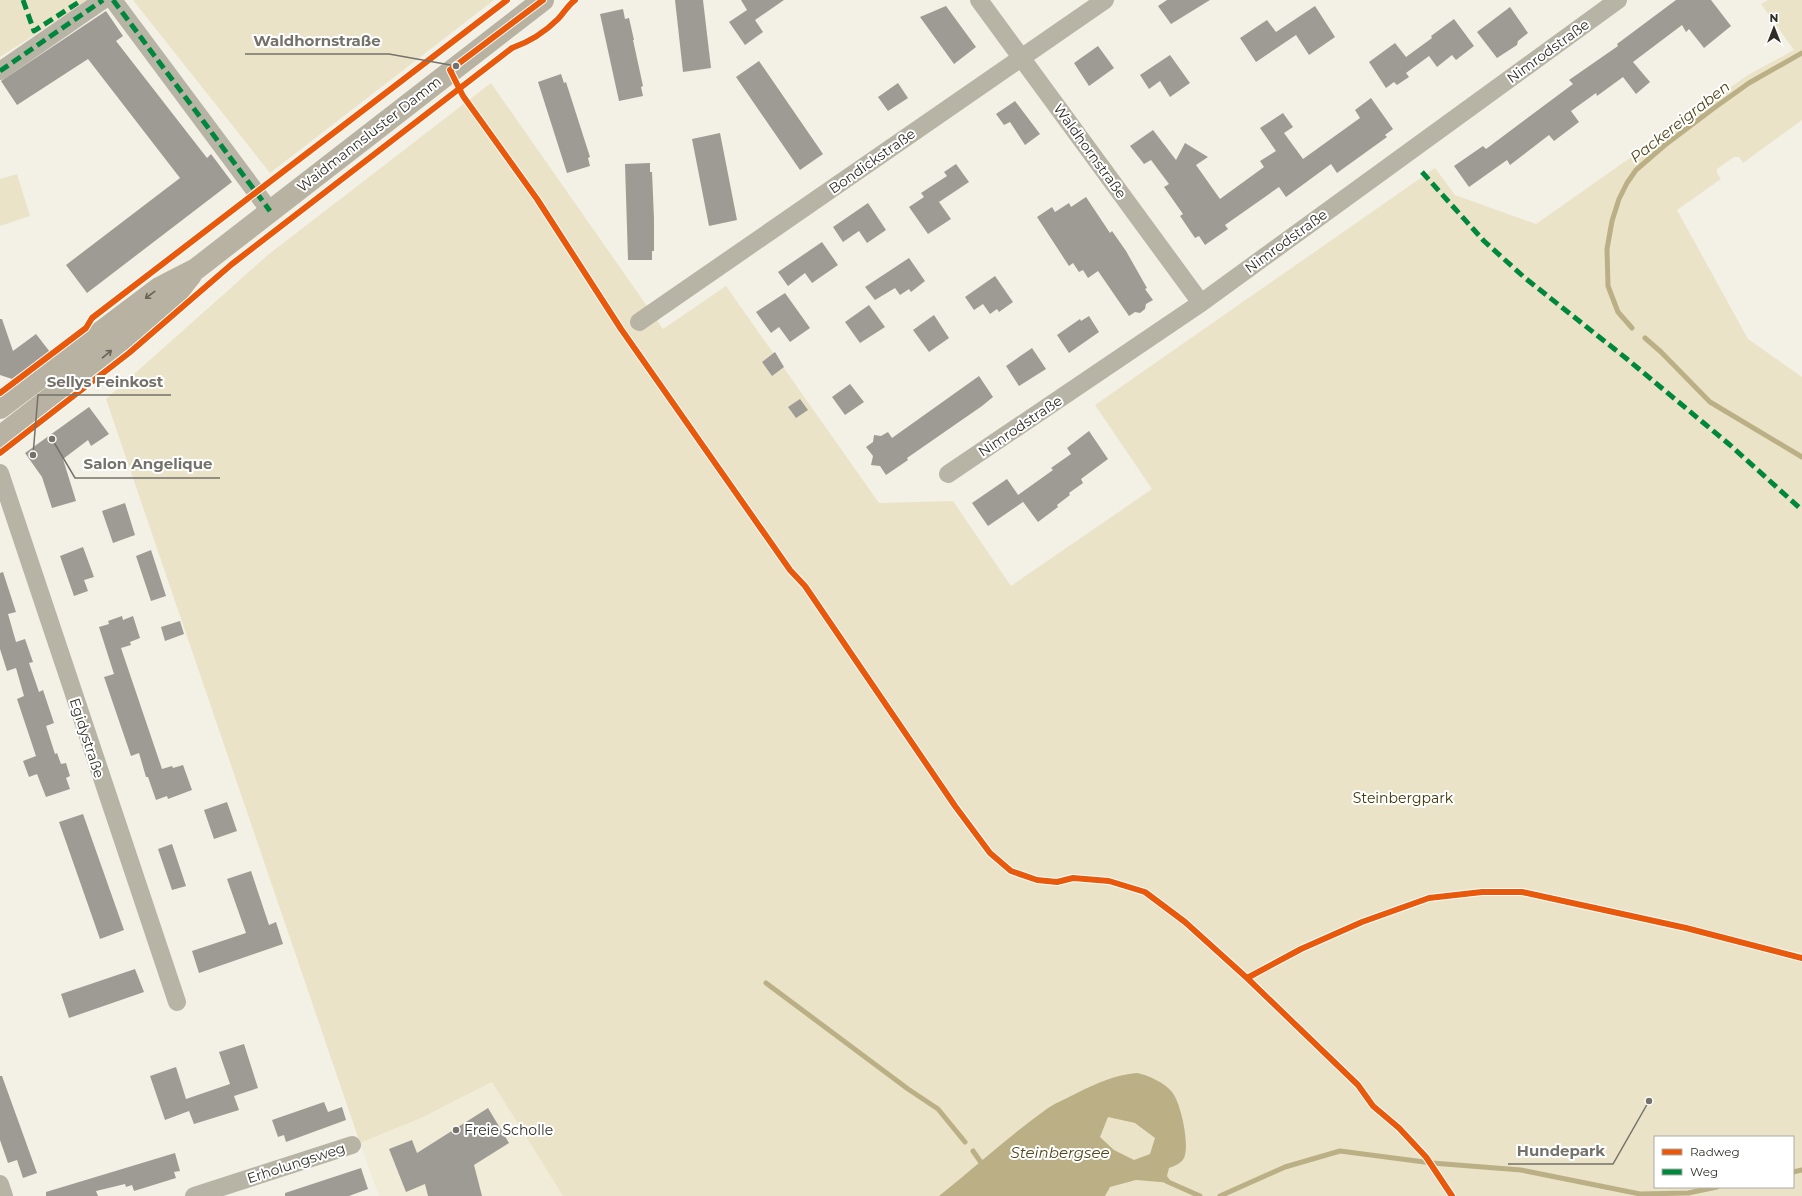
<svg xmlns="http://www.w3.org/2000/svg" width="1802" height="1196" font-family="Montserrat,sans-serif">
	<rect width="100%" height="100%" fill="#f3f0e6"/>
	<path fill="#f0ecd8" d="M 492,1082 L 563,1196 L 379,1196 L 360,1143 L 421,1118 Z"/>
	<path fill="#ebe3c7" fill-rule="evenodd" d="M 0,0 L 89,0 L 0,57 Z
		M 133,0 L 494,0 L 270,173 Z
		M 1768,0 L 1802,0 L 1802,120 L 1743,163 L 1739,157 L 1734,157 L 1717,169 L 1717,173 L 1721,179 L 1677,210 L 1748,339 L 1802,377 L 1802,1196 L 563,1196 L 492,1082 L 421,1118 L 360,1143 L 106,399 L 269,254 L 491,83 L 663,329 L 726,286 L 879,503 L 953,501 L 1011,586 L 1152,489 L 1095,405 L 1435,168 L 1455,195 L 1536,224 L 1748,75 L 1794,50 L 1761,4 ZM 1655,1137 L 1793,1137 L 1793,1187 L 1655,1187 Z
		M 17,174 L 30,216 L 0,226 L 0,179 Z"/>
	<path fill="#bbb085" fill-rule="evenodd" d="M 1137,1073 C 1148,1075 1165,1083 1172,1092 C 1181,1103 1190,1145 1184,1158 C 1181,1164 1174,1166 1169,1168 L 1167,1176 L 1172,1183 L 1136,1180 L 1110,1187 L 1105,1196 L 939,1196 C 975,1167 1010,1135 1048,1108 C 1057,1102 1068,1098 1077,1093 C 1097,1083 1115,1075 1137,1073 ZM 1108,1117 L 1135,1123 L 1155,1138 L 1150,1154 L 1134,1160 L 1114,1150 L 1100,1137 Z"/>
	<g fill="none" stroke-linecap="round" stroke-linejoin="round">
		<path stroke="#bbb085" stroke-width="5" d="M 1632,328 L 1618,312 L 1608,286 L 1607,249 L 1612,221 L 1619,199 L 1627,183 L 1636,170 L 1665,145 L 1714,108 L 1749,83 L 1802,53
			M 1645,338 L 1661,352 L 1710,402 L 1802,457
			M 766,983 L 908,1089 L 938,1109 L 965,1142
			M 973,1151 L 980,1161 L 986,1165
			M 1793,1172 L 1802,1170
			M 1166,1181 L 1200,1196
			M 1220,1196 L 1285,1167 L 1340,1151 L 1432,1163 L 1521,1170 L 1640,1194 L 1688,1193 L 1717,1187"/>
	</g>
	<path fill="#9e9b94" d="M 675,0 L 703,0 L 711,68 L 683,72 Z
		M 741,0 L 784,0 L 755,20 L 763,32 L 745,45 L 729,22 L 747,10 Z
		M 1167,0 L 1210,0 L 1171,24 L 1158,6 Z
		M 1676,0 L 1711,0 L 1731,26 L 1704,48 L 1689,29 L 1686,32 L 1682,25 L 1633,62 L 1650,82 L 1636,94 L 1623,77 L 1597,96 L 1596,93 L 1571,111 L 1579,122 L 1554,141 L 1549,135 L 1510,165 L 1507,160 L 1469,187 L 1454,166 L 1483,146 L 1486,149 L 1573,84 L 1569,80 L 1618,46 L 1617,44 Z
		M 946,6 L 976,47 L 954,64 L 920,17 Z
		M 1315,6 L 1335,37 L 1309,55 L 1296,35 L 1256,62 L 1240,38 L 1267,20 L 1276,32 Z
		M 1510,7 L 1528,33 L 1518,41 L 1517,45 L 1497,58 L 1477,32 Z
		M 623,9 L 625,19 L 629,18 L 634,40 L 633,40 L 643,86 L 641,87 L 643,96 L 619,101 L 600,14 Z
		M 106,11 L 123,36 L 116,41 L 207,158 L 211,154 L 232,182 L 87,293 L 66,265 L 180,178 L 88,59 L 17,105 L 1,81 Z
		M 1454,19 L 1474,46 L 1456,60 L 1452,55 L 1437,67 L 1429,56 L 1406,73 L 1409,77 L 1397,85 L 1394,82 L 1386,88 L 1369,62 L 1395,43 L 1406,57 L 1432,38 L 1431,36 Z
		M 1098,46 L 1114,68 L 1089,86 L 1074,63 Z
		M 1170,55 L 1190,83 L 1170,97 L 1160,81 L 1149,89 L 1140,75 Z
		M 759,61 L 823,154 L 800,170 L 736,77 Z
		M 561,74 L 564,83 L 566,82 L 590,157 L 588,158 L 590,166 L 567,173 L 538,82 Z
		M 898,83 L 908,98 L 888,111 L 878,97 Z
		M 1371,98 L 1393,129 L 1385,135 L 1387,137 L 1337,173 L 1331,164 L 1286,197 L 1279,187 L 1225,225 L 1228,229 L 1205,245 L 1199,236 L 1195,238 L 1180,216 L 1183,214 L 1164,187 L 1169,184 L 1151,160 L 1144,164 L 1130,146 L 1153,130 L 1176,160 L 1185,143 L 1208,157 L 1196,165 L 1220,199 L 1264,167 L 1260,161 L 1276,151 L 1260,128 L 1283,113 L 1293,127 L 1284,133 L 1303,159 L 1360,118 L 1355,110 Z
		M 1015,101 L 1040,134 L 1025,145 L 1010,122 L 1004,125 L 996,114 Z
		M 720,133 L 737,220 L 709,226 L 692,139 Z
		M 650,163 L 650,172 L 652,172 L 654,219 L 654,251 L 652,251 L 652,260 L 628,260 L 625,164 Z
		M 956,164 L 969,182 L 939,202 L 951,219 L 928,234 L 909,207 L 924,197 L 921,193 L 947,176 L 944,172 Z
		M 1086,197 L 1110,233 L 1112,231 L 1126,251 L 1147,288 L 1145,289 L 1153,300 L 1146,304 L 1145,309 L 1140,313 L 1135,312 L 1129,316 L 1098,271 L 1088,278 L 1083,270 L 1079,272 L 1073,263 L 1069,266 L 1037,217 L 1052,207 L 1055,212 L 1069,203 L 1071,207 Z
		M 868,203 L 886,230 L 867,243 L 859,231 L 843,242 L 833,227 Z
		M 822,242 L 838,265 L 812,283 L 805,273 L 788,286 L 778,272 Z
		M 909,258 L 925,281 L 911,292 L 909,289 L 900,295 L 895,288 L 875,300 L 865,287 Z
		M 995,276 L 1013,302 L 999,312 L 997,309 L 990,314 L 983,304 L 974,310 L 965,297 Z
		M 785,293 L 810,328 L 790,342 L 779,327 L 771,333 L 756,312 Z
		M 869,305 L 885,327 L 860,343 L 845,322 Z
		M 934,315 L 949,338 L 929,352 L 913,330 Z
		M 1089,316 L 1099,332 L 1069,353 L 1057,335 L 1080,319 L 1081,321 Z
		M 0,319 L 2,319 L 13,351 L 36,334 L 50,352 L 12,379 L 0,375 Z
		M 1032,348 L 1046,369 L 1019,386 L 1006,366 Z
		M 775,352 L 784,367 L 772,376 L 762,362 Z
		M 979,376 L 993,397 L 982,406 L 907,458 L 908,460 L 886,475 L 880,466 L 871,465 L 873,456 L 866,447 L 873,442 L 874,435 L 881,436 L 888,432 L 892,438 Z
		M 850,384 L 864,402 L 845,415 L 832,397 Z
		M 800,399 L 808,410 L 796,418 L 788,407 Z
		M 89,407 L 109,434 L 91,446 L 88,440 L 63,459 L 76,501 L 52,508 L 42,477 L 25,453 Z
		M 1089,431 L 1108,459 L 1081,479 L 1083,483 L 1069,493 L 1070,495 L 1057,505 L 1058,507 L 1038,522 L 1018,495 L 1053,470 L 1051,468 L 1071,454 L 1067,448 Z
		M 1007,479 L 1023,502 L 988,526 L 972,503 Z
		M 125,503 L 135,535 L 113,543 L 102,511 Z
		M 83,547 L 94,577 L 84,580 L 88,591 L 74,596 L 60,556 Z
		M 151,550 L 166,596 L 151,601 L 136,556 Z
		M 3,572 L 16,612 L 8,614 L 16,642 L 25,639 L 33,662 L 29,663 L 39,692 L 43,690 L 54,723 L 46,726 L 55,754 L 57,753 L 61,764 L 66,763 L 70,776 L 66,778 L 70,789 L 46,797 L 37,774 L 29,777 L 23,761 L 36,756 L 17,699 L 24,696 L 16,668 L 7,671 L 0,649 L 0,573 Z
		M 122,616 L 123,620 L 133,616 L 140,638 L 130,642 L 131,645 L 121,648 L 162,769 L 172,766 L 173,768 L 183,765 L 192,790 L 168,799 L 167,796 L 156,800 L 148,777 L 146,777 L 139,753 L 131,756 L 104,677 L 114,674 L 99,627 L 109,624 L 108,621 Z
		M 180,621 L 184,634 L 165,641 L 161,627 Z
		M 227,802 L 237,831 L 214,839 L 204,810 Z
		M 83,814 L 124,930 L 100,939 L 59,822 Z
		M 172,844 L 186,886 L 172,890 L 158,849 Z
		M 251,871 L 269,925 L 276,922 L 283,944 L 199,973 L 192,951 L 246,933 L 227,879 Z
		M 135,969 L 144,992 L 69,1018 L 61,994 Z
		M 244,1044 L 258,1088 L 234,1096 L 239,1110 L 194,1124 L 189,1111 L 165,1120 L 150,1076 L 176,1067 L 186,1099 L 230,1084 L 219,1052 Z
		M 0,1076 L 2,1076 L 37,1173 L 23,1178 L 17,1160 L 8,1163 L 0,1140 Z
		M 324,1102 L 328,1112 L 342,1107 L 346,1120 L 286,1142 L 284,1135 L 278,1137 L 272,1120 Z
		M 488,1108 L 509,1143 L 474,1165 L 482,1196 L 428,1196 L 425,1184 L 406,1192 L 389,1149 L 412,1140 L 417,1153 Z
		M 175,1153 L 180,1171 L 174,1172 L 176,1178 L 134,1191 L 132,1185 L 126,1187 L 125,1184 L 96,1191 L 98,1196 L 46,1196 L 46,1192 Z
		M 361,1168 L 368,1189 L 349,1196 L 285,1196 L 285,1193 Z"/>
	<g fill="none" stroke-linecap="round" stroke-linejoin="round">
		<path stroke="#b8b4a5" stroke-width="18" d="M 113,0 L 270,211
			M 979,0 L 1201,303
			M 0,71 L 103,0
			M 639,322 L 1105,0
			M 0,473 L 177,1002
			M 948,474 L 1201,303 L 1618,0
			M 0,1184 L 4,1196
			M 194,1196 L 352,1145"/>
		<path stroke="#b7b2a2" stroke-width="22" d="M 0,408 L 159,288 L 196,269 L 543,0
			M 0,437 L 97,362 L 173,298 L 191,275"/>
		<path stroke="#00873e" stroke-width="5" stroke-dasharray="10 5" stroke-linecap="butt" d="M 23,0 L 34,31 L 82,0
			M 113,0 L 270,211
			M 0,71 L 103,0
			M 1422,172 L 1484,241 L 1525,278 L 1627,359 L 1730,445 L 1802,510"/>
		<g stroke="#fff" stroke-width="8">
			<path id="cycleway" d="M 543,0 L 450,70 L 463,96 L 537,199 L 621,329 L 790,570 L 805,586 L 955,806 L 990,853 L 1011,871 L 1037,880 L 1057,882 L 1073,878 L 1109,881 L 1145,892 L 1185,922 L 1247,978 L 1358,1085 L 1373,1106 L 1399,1128 L 1426,1157 L 1452,1196
				M 0,393 L 86,328 L 92,318 L 507,0
				M 0,453 L 129,353 L 232,264 L 512,48 C 529,42 545,32 558,19 C 564,13 567,6 575,0
				M 1247,978 L 1301,949 L 1362,922 L 1429,898 L 1482,892 L 1522,892 L 1686,928 L 1802,958"/>
		</g>
		<use href="#cycleway" stroke="#e8590c" stroke-width="6"/>
	</g>
	<defs><path id="oneway-shaft" d="M-6 0H5M1.5-3L5.5 0L1.5 3" fill="none" stroke-width="1.6" stroke-linecap="round" stroke-linejoin="round"/></defs>
	<g stroke="#666358">
		<use href="#oneway-shaft" transform="translate(150 295) rotate(143)"/>
		<use href="#oneway-shaft" transform="translate(107 354) rotate(-40)"/>
	</g>
	<circle fill="#74726a" stroke="#fff" stroke-width="1.5" cx="456" cy="1130" r="4"/>
	<g text-anchor="middle" stroke-width="4" stroke-linejoin="round" paint-order="stroke">
		<g font-size="14" fill="#302e27" stroke="#fff">
			<text transform="translate(1548 51) rotate(-36)" y="5">Nimrodstraße</text>
			<text transform="translate(369 134) rotate(-38)" y="5">Waidmannsluster Damm</text>
			<text transform="translate(1090 151) rotate(54)" y="5">Waldhornstraße</text>
			<text transform="translate(872 161) rotate(-35)" y="5">Bondickstraße</text>
			<text transform="translate(1286 241) rotate(-36)" y="5">Nimrodstraße</text>
			<text transform="translate(1020 426) rotate(-34)" y="5">Nimrodstraße</text>
			<text transform="translate(87 738) rotate(72)" y="5">Egidystraße</text>
			<text transform="translate(296 1163) rotate(-18)" y="5">Erholungsweg</text>
		</g>
		<g font-size="14" fill="#3f3404" stroke="#fff">
			<text x="1403" y="803">Steinbergpark</text>
		</g>
		<g font-size="14" fill="#302e27" stroke="#fff" text-anchor="start">
			<text x="464" y="1135">Freie Scholle</text>
		</g>
		<g font-size="15" font-style="italic" fill="#52461a" stroke="#fff">
			<text transform="translate(1680 122) rotate(-38)" y="5">Packereigraben</text>
			<text x="1060" y="1158">Steinbergsee</text>
		</g>
	</g>
	<path fill="none" stroke="#74726a" stroke-width="1.5" d="M456 66L389 54H245M33 455L38 395H171M52 439L75 478H220M1649 1101L1613 1164H1508"/>
	<g fill="#74726a" stroke="#fff" stroke-width="1.5">
		<circle cx="456" cy="66" r="4"/>
		<circle cx="33" cy="455" r="4"/>
		<circle cx="52" cy="439" r="4"/>
		<circle cx="1649" cy="1101" r="4"/>
	</g>
	<g font-size="15" text-anchor="middle" font-weight="bold" fill="#74726a" stroke="#fff" stroke-width="4" stroke-linejoin="round" paint-order="stroke">
		<text x="317" y="46">Waldhornstraße</text>
		<text x="105" y="387">Sellys Feinkost</text>
		<text x="148" y="469">Salon Angelique</text>
		<text x="1561" y="1156">Hundepark</text>
	</g>
	<rect x="1654" y="1136" width="140" height="52" fill="#ffffff" stroke="#acaba9"/>
	<rect x="1662" y="1149" width="20" height="6" fill="#e8590c" stroke="#acaba9"/>
	<text x="1690" y="1156" font-size="12" fill="#302e27">Radweg</text>
	<rect x="1662" y="1169" width="20" height="6" fill="#00873e" stroke="#acaba9"/>
	<text x="1690" y="1176" font-size="12" fill="#302e27">Weg</text>
	<g transform="translate(1774 28)" stroke="#ffffff" stroke-width="3" paint-order="stroke">
	<path d="M0-3L7 15L0 10L-7 15Z" fill="#302e27"/>
	<text y="-6" font-size="11" font-weight="bold" text-anchor="middle" fill="#302e27">N</text>
	</g>
</svg>
